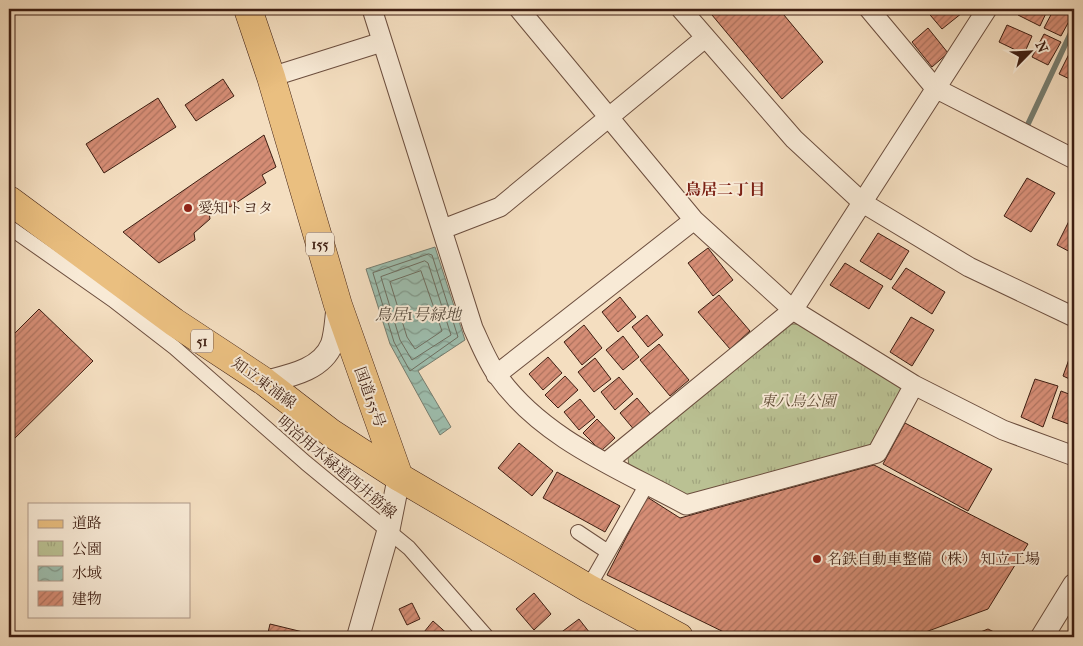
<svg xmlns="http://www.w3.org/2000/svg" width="1083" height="646" font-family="'IM FELL French Canon','Noto Serif JP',serif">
	<defs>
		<pattern id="park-tufts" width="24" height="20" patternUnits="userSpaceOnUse" patternTransform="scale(1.25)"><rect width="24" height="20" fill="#bac193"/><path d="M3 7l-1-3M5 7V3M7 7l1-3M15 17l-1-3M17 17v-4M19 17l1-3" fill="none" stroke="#a1a57e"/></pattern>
		<pattern id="water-waves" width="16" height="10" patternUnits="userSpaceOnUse" patternTransform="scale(1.25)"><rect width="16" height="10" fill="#9dbdad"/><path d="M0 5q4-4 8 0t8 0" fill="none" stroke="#81998b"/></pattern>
		<pattern id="building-hatch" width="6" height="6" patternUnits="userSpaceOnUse" patternTransform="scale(1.25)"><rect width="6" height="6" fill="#d58d75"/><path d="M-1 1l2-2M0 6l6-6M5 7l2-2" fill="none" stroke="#ae735f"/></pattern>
	</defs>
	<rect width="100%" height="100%" fill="#f4dec0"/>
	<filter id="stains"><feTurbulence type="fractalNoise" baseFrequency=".004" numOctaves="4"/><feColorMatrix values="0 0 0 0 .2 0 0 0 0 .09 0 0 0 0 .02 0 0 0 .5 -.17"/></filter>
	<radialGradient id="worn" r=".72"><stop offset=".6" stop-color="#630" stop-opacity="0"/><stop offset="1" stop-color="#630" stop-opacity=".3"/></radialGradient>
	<path fill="url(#park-tufts)" stroke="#7c7052" d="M 789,324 L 798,324 L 903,386 L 870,445 L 862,450 L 693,495 L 684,495 L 629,466 L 628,458 Z"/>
	<path fill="url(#water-waves)" stroke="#777d6f" d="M 435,247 L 465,340 L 418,371 L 451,427 L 440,435 L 390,344 L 366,269 Z"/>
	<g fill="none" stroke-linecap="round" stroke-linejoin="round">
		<path stroke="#6e6e60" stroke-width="1" d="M 429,254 L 432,255 L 458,337 L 410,371 L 394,342 L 373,273 Z
			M 425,261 L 428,263 L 451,335 L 412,360 L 400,340 L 381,277 Z
			M 421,271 L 442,331 L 415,349 L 407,337 L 390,282 Z"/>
		<path stroke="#777d6f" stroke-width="5.5" d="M 1028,124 L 1074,26"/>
	</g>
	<path fill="url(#building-hatch)" stroke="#3e1e12" d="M 707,9 L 779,9 L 823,62 L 782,99 Z
		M 925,9 L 959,9 L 962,13 L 942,29 Z
		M 1022,9 L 1048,9 L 1040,26 L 1018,15 Z
		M 1054,9 L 1067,9 L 1074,12 L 1061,36 L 1044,28 Z
		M 1007,25 L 1032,36 L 1024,54 L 999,42 Z
		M 928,28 L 948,53 L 932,67 L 912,42 Z
		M 1044,34 L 1061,42 L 1048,65 L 1032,57 Z
		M 1074,44 L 1074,81 L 1059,74 Z
		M 223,79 L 234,96 L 196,121 L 185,105 Z
		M 158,98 L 176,127 L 104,173 L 86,144 Z
		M 264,135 L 276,167 L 262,175 L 266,183 L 230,207 L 223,202 L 209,212 L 210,219 L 194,233 L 195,240 L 159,263 L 123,232 Z
		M 1027,178 L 1055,193 L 1031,232 L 1004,216 Z
		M 1074,211 L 1074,254 L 1057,245 Z
		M 878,233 L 909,251 L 891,280 L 860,261 Z
		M 708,248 L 733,280 L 713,296 L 688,263 Z
		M 845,263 L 883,286 L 869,309 L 830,285 Z
		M 906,268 L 945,292 L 932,314 L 892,288 Z
		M 719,295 L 750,331 L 730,349 L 698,312 Z
		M 620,297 L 636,317 L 618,332 L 602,312 Z
		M 39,309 L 93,361 L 11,442 L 9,440 L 9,339 Z
		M 647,315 L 663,335 L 648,347 L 632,327 Z
		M 911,317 L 934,330 L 912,366 L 890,352 Z
		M 584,325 L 602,348 L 582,365 L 564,342 Z
		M 623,336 L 639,357 L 623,370 L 606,350 Z
		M 659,344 L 689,380 L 670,396 L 640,360 Z
		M 1073,348 L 1074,349 L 1074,381 L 1063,376 Z
		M 548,357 L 562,373 L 543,390 L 529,374 Z
		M 595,358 L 611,379 L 594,392 L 578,372 Z
		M 565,376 L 578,390 L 558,408 L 545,395 Z
		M 619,377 L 633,394 L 615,410 L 601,392 Z
		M 1035,379 L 1058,386 L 1043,427 L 1021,417 Z
		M 1061,391 L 1074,396 L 1074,426 L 1052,418 Z
		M 637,398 L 653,417 L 636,432 L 620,413 Z
		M 580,399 L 595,417 L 579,430 L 564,412 Z
		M 597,419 L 615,438 L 601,451 L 583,433 Z
		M 905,423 L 992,469 L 968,511 L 883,464 Z
		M 519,443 L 553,471 L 532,496 L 498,468 Z
		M 874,465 L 1028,544 L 988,609 L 912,637 L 734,637 L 607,575 L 647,497 L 680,518 Z
		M 557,472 L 620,506 L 605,532 L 543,498 Z
		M 534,593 L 551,614 L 534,630 L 516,609 Z
		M 412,603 L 420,619 L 407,625 L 399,609 Z
		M 579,619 L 593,637 L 561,637 L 559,634 Z
		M 433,621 L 451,637 L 430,637 L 424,632 Z
		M 270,624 L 307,633 L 306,637 L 267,637 Z
		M 988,629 L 1004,637 L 968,637 Z"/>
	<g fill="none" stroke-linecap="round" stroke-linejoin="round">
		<g stroke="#6c4e3e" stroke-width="16">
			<path id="pedestrian" d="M 9,227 L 113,300 L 175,348 L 306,463 L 409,548 L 487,637
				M 578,532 L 608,552
				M 588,588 L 647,484"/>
		</g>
		<g stroke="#6c4e3e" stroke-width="21">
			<path id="minor" d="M 372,9 L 473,328 C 480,343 487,361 497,375 C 542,439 620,469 686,505 L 877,453 L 914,385
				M 519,9 L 694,220 L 793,310 L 914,385 L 1003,430 L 1074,456
				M 681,9 L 794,139 L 863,203 L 969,267 L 1074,317
				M 869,9 L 935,88 L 1074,159
				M 271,77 L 382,42
				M 443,229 L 500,207 L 705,38
				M 496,375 L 694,220
				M 607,462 L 793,310 L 987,9"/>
		</g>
		<g stroke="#6c4e3e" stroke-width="24">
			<path id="tertiary" d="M 265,382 C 289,376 322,370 332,344 C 336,332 336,317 338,305
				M 358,637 L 388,532 L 399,477
				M 1042,637 L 1074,585"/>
		</g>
		<g stroke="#3e1e12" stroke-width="29">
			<path id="primary" d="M 9,200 L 174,322 L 265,382 L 331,433 L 399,477"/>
		</g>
		<g stroke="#3e1e12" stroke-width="29">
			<path id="trunk" d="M 248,9 L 271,77 L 338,305 L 399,477 L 588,588 L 679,637"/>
		</g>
		<use href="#pedestrian" stroke="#f8ead6" stroke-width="14"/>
		<use href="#minor" stroke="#f8ead6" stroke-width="19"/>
		<use href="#tertiary" stroke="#f8ead6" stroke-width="22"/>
		<use href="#primary" stroke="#eabf80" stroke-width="28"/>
		<use href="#trunk" stroke="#eabf80" stroke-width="28"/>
	</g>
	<g fill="#8f2418" stroke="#f8ead6" stroke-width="2">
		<circle cx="188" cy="208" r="5"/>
		<circle cx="817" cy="559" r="5"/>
	</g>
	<g text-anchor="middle" stroke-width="4" stroke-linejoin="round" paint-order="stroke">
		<g fill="#f8ead6" stroke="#765b4d" stroke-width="1">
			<rect x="306" y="232.5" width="28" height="23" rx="4"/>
			<rect x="191" y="329.5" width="22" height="23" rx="4"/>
		</g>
		<g font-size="14" font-weight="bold" fill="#3e1e12">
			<text x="320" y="249">155</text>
			<text x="202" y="346">51</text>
		</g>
		<g font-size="15" fill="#3e1e12" stroke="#f8ead6" text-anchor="start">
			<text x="198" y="213">愛知トヨタ</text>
			<text x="827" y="564">名鉄自動車整備（株） 知立工場</text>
		</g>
		<g font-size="15" fill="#3e1e12" stroke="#f8ead6">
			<text transform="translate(264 383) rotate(36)" y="5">知立東浦線</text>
			<text transform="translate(370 397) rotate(70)" y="5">国道155号</text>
			<text transform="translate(337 467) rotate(40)" y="5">明治用水緑道西井筋線</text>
		</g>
		<g font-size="15" font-style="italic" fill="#634f39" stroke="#f8ead6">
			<text x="798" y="406">東八鳥公園</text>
		</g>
		<g font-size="16" font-weight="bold" fill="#7a1f14" stroke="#f8ead6">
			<text x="725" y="195">鳥居二丁目</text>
		</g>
		<g font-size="16" font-style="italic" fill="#5a4e40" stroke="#f8ead6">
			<text x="418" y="320">鳥居1号緑地</text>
		</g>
	</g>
	<rect width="1083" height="646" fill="none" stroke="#f4dec0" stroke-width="30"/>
	<rect x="10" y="10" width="1063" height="626" fill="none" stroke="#3e1e12" stroke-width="2.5"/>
	<rect x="15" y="15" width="1053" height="616" fill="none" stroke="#3e1e12"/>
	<rect x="28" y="503" width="162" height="115" fill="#f8ead6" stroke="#ae9888"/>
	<rect x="38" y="520" width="25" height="8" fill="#eabf80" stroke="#ae9888"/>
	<text x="72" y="528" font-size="15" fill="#3e1e12">道路</text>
	<rect x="38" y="541" width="25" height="15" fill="url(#park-tufts)" stroke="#ae9888"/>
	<text x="72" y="554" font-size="15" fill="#3e1e12">公園</text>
	<rect x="38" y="566" width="25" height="15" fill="url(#water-waves)" stroke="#ae9888"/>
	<text x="72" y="578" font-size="15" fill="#3e1e12">水域</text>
	<rect x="38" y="591" width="25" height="15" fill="url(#building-hatch)" stroke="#ae9888"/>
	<text x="72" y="604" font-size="15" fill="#3e1e12">建物</text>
	<g transform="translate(1030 52) rotate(66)" stroke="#f8ead6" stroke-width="4" paint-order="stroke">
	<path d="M0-4L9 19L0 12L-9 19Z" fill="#3e1e12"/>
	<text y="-8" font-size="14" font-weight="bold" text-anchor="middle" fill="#3e1e12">N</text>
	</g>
	<rect width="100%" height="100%" filter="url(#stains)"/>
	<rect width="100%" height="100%" fill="url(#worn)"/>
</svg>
